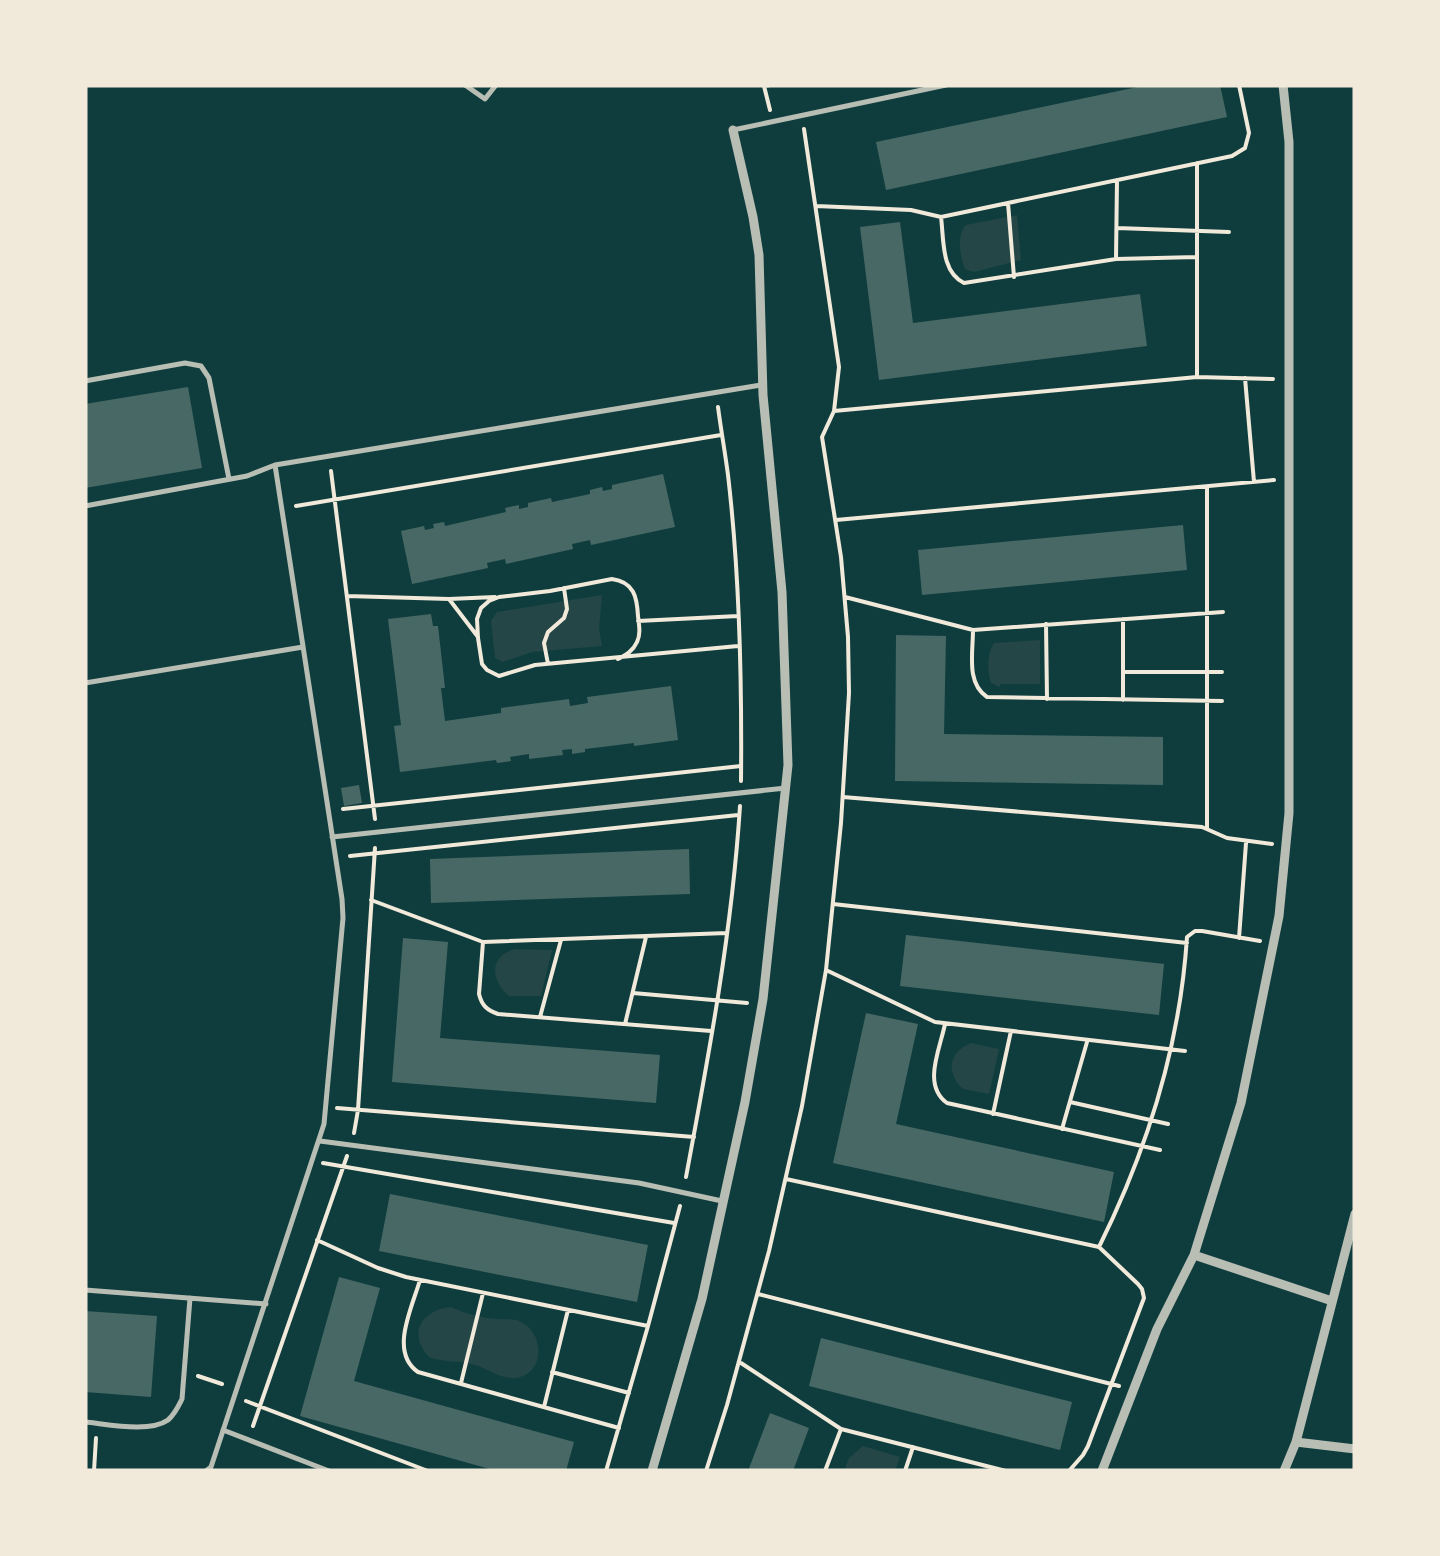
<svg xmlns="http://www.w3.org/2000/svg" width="1440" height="1556" font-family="Montserrat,sans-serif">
	<rect width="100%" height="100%" fill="#0f3d3e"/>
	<path fill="#244646" d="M 1017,215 L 1021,260 L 974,272 L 965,269 C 960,255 956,236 966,225 Z
		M 602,595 L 599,629 L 602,646 L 532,652 L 503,662 L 495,658 L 491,621 L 497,612 Z
		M 1040,640 L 1040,684 L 1000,684 L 1000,687 L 991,683 C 987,672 987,653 994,643 Z
		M 515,949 L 552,950 L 541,996 L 509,996 C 491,980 488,957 515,949 Z
		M 971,1043 L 999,1049 L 989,1094 L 963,1089 C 945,1072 949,1052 971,1043 Z
		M 451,1307 C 466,1314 481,1318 497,1319 C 506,1320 513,1318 521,1322 C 546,1334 545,1378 512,1378 C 499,1378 488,1369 475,1365 C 460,1360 443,1363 429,1357 C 407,1333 422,1310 451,1307 Z
		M 863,1446 L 900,1457 L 895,1471 L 844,1471 L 849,1458 Z"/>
	<path fill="#486865" d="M 1147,85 L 1220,85 L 1227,117 L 886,190 L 876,142 Z
		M 900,222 L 913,323 L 1140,294 L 1147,346 L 879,380 L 860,227 Z
		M 188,387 L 202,468 L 85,488 L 85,404 Z
		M 663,474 L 675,527 L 591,545 L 590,540 L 572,544 L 573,549 L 506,564 L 505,559 L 487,563 L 488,568 L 412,584 L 401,531 L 424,526 L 425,530 L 434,528 L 433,524 L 444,522 L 445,526 L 506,512 L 505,508 L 519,505 L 519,509 L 528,507 L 528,503 L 551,498 L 552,502 L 590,494 L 590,490 L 602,487 L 603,491 L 612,489 L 612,485 Z
		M 1183,525 L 1187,570 L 922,595 L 918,550 Z
		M 431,614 L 433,626 L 438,626 L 443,670 L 445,688 L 441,688 L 445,721 L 501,713 L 501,708 L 569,699 L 570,706 L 588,703 L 587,697 L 671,686 L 678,740 L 634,746 L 634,743 L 610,746 L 585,749 L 585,752 L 572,754 L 572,749 L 562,750 L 563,755 L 529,759 L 529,754 L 510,757 L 511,761 L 497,763 L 496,760 L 400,772 L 394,726 L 401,725 L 388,619 Z
		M 896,635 L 946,636 L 944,734 L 1163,737 L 1163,785 L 895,781 Z
		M 359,785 L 362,803 L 344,806 L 341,788 Z
		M 689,849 L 690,894 L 431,903 L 430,859 Z
		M 906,935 L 1164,964 L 1159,1015 L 900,986 Z
		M 403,938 L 448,942 L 440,1038 L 660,1055 L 656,1103 L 392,1082 Z
		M 866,1013 L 918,1024 L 896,1124 L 1114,1172 L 1104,1222 L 833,1163 Z
		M 390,1194 L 648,1245 L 637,1302 L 379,1251 Z
		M 339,1277 L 380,1288 L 354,1381 L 574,1442 L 566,1471 L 497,1471 L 300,1416 Z
		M 85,1311 L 157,1316 L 151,1397 L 85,1392 Z
		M 821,1338 L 1072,1402 L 1060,1450 L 809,1386 Z
		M 770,1413 L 809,1428 L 793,1471 L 748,1471 Z"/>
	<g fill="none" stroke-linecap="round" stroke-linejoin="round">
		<path stroke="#f1e9da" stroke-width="4" d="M 770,85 L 764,86 L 770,110
			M 1197,163 L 1197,377
			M 1008,203 L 1014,277
			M 816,206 L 911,210 L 941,217 L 1232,156 L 1245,148 L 1249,133 L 1239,85
			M 941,217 C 944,240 941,272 964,283 L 1116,259 L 1197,257
			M 1117,228 L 1229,232
			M 1116,259 L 1117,180
			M 1245,378 L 1254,482
			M 718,407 C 721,430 725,452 728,475 C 740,577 742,679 741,781
			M 834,411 L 1197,377 L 1273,379
			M 331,471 L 375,819
			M 1207,487 L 1207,828
			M 296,506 L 721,435
			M 836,520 L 1274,480
			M 347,596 L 449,599 L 478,637
			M 845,597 L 973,630 L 1223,612
			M 449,599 L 495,597
			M 1123,619 L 1123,672
			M 638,621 L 738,616
			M 1046,624 L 1047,699
			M 973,630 C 973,653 966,683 987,697 L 1222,701
			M 618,659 C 626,655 633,651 637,642 C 641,634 639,625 638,616 C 637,597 634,582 612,579 L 550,591 L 499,597 L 489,601 L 481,608 L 477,619 L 478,638 L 482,664 L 487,670 L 499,676 L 535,665 L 738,646
			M 548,664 L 544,643 L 548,632 L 564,618 L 567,609 L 564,588
			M 1123,700 L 1123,672 L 1222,672
			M 843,797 L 1202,827 L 1227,838 L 1272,844
			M 343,809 L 741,766
			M 350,856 L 738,815
			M 371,900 L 483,942 L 727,933
			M 833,904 L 1187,943
			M 1239,938 L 1246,843
			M 483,942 L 479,994 C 482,1006 487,1010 498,1014 L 711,1031
			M 826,970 L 935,1022 L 1185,1051
			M 633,993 L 747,1003
			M 540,1017 L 561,940
			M 625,1024 L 646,937
			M 945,1024 C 940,1049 922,1085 947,1103 L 1160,1150
			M 1070,1102 L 1168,1124
			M 337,1108 L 694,1137
			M 993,1114 L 1011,1031
			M 1062,1129 L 1087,1042
			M 354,1133 L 358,1110 L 375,848
			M 323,1163 L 674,1223
			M 686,1177 C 709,1054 732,931 740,806
			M 786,1179 L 1099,1247 L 1138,1284 L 1142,1289 L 1144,1298 L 1088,1446 L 1083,1455 L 1069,1471
			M 317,1240 L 378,1268 L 406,1277 L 648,1326
			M 1099,1247 C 1147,1150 1180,1045 1187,937 L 1195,931 L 1202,931 L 1260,941
			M 420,1280 C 412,1308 389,1352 418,1372 L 619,1428
			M 758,1294 L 1119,1386
			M 741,1363 L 841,1429 L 1006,1471
			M 552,1372 L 629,1393
			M 198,1376 L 222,1384
			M 461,1383 L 483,1293
			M 246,1401 L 428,1471
			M 544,1407 L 568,1310
			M 253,1426 L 347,1156
			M 94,1471 L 96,1438
			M 606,1471 L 648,1326 L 680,1206
			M 706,1471 L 727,1405 L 769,1251 L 802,1106 L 826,970 L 841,823 L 849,693 L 848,637 L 841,557 L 822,437 L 834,411 L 839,367 L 804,129
			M 825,1471 L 841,1429
			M 905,1471 L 913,1447"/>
		<path stroke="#b8beb3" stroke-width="5" d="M 465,85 L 485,99 L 496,85
			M 733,130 L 946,85
			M 85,381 L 185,363 L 201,366 L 209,378 L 229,479
			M 85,506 L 247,476 L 275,465 L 761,385
			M 85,683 L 303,647
			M 332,837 L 786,788
			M 320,1141 L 639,1183 L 722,1201
			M 85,1290 L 266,1304
			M 85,1422 C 107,1424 150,1433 168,1420 C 175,1414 178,1407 182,1399 L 190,1298
			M 223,1430 L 329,1471
			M 206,1471 L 211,1467 L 324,1124 L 343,918 L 342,899 L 275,465"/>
		<path stroke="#b8beb3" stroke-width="9" d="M 1194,1255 L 1332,1301
			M 1296,1442 L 1355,1449
			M 652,1471 L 702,1299 L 745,1102 L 763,999 L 788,765 L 782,592 L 763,395 L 759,255 L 753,217 L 733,130
			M 1102,1471 L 1157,1329 L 1194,1255 L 1241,1103 L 1279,916 L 1289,813 L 1289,142 L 1283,85
			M 1284,1471 L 1296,1442 L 1355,1214"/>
	</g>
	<rect width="1440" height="1556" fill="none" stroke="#f1e9da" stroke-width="175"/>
</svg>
